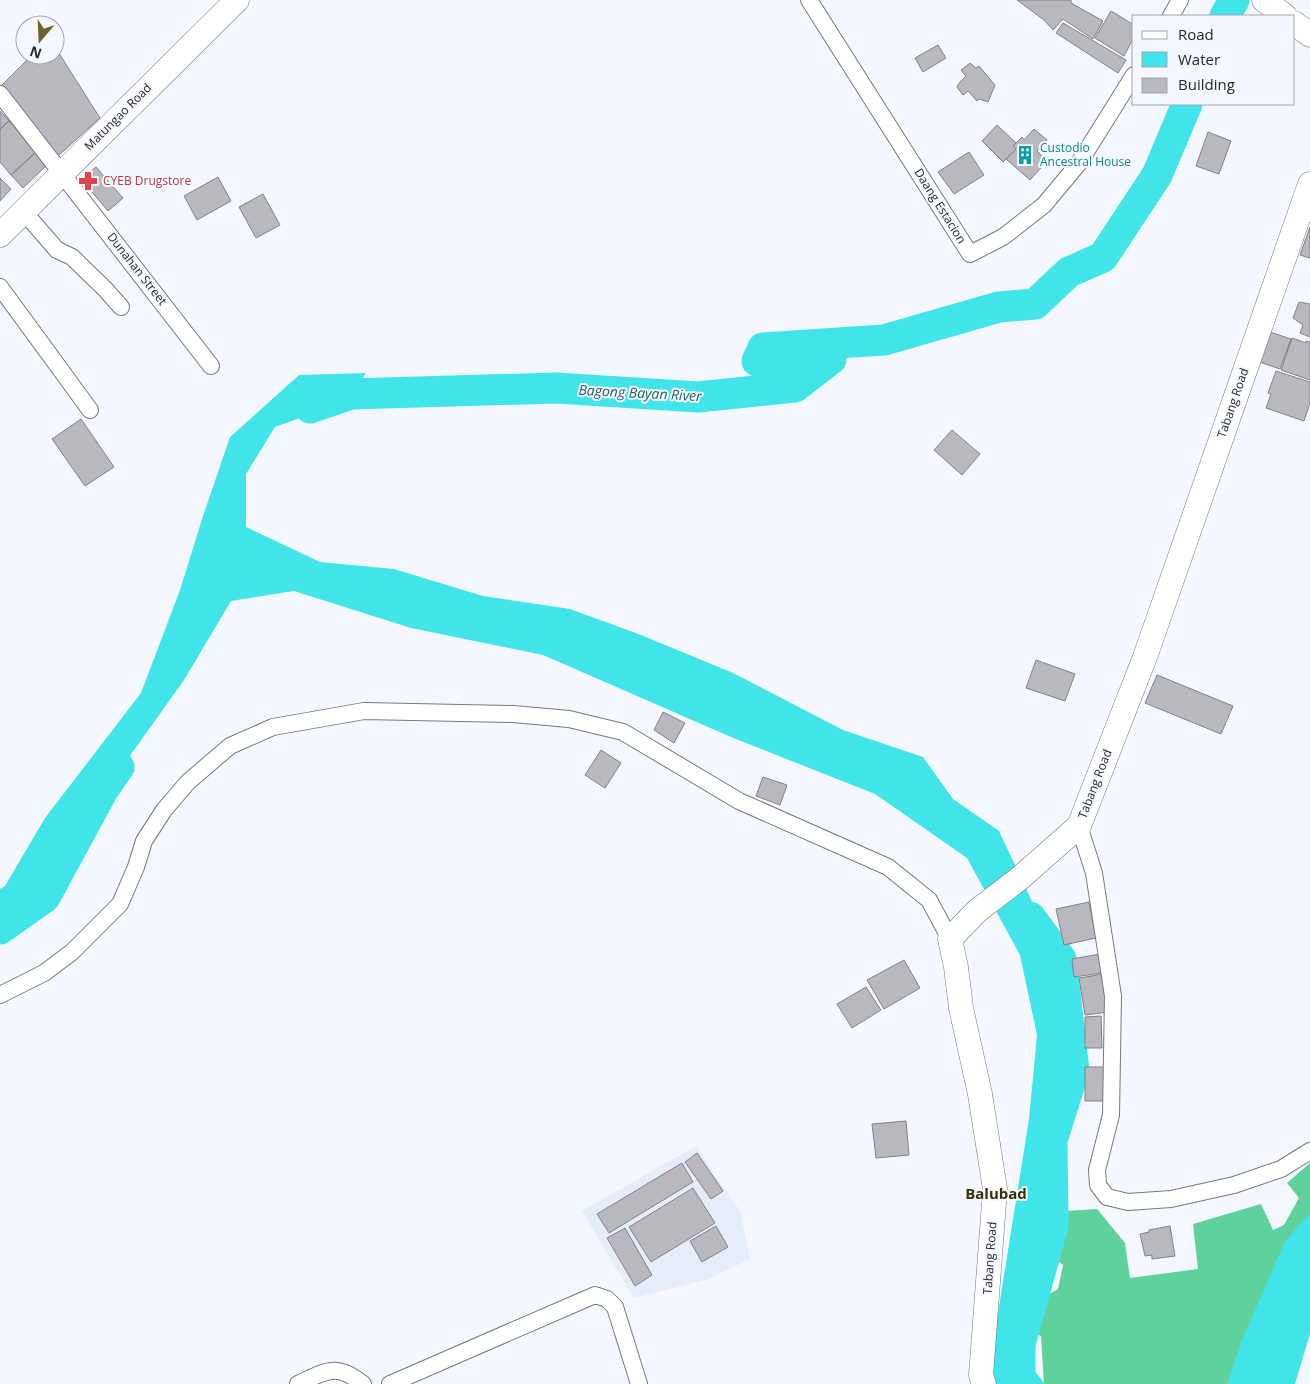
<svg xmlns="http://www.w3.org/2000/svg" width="1310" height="1384" font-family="'Open Sans',sans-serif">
	<rect width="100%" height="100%" fill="#f4f8fe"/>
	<path fill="#e5edf9" d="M 696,1146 L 740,1211 L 750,1259 L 709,1279 L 634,1298 L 582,1211 Z"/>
	<path fill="#5fd19d" d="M 1310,1163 L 1310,1239 L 1266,1384 L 1044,1384 L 1041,1336 L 1031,1331 L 1033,1322 L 1042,1321 L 1046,1296 L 1058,1289 L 1063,1265 L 1053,1257 L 1067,1211 L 1097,1209 L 1125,1243 L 1130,1278 L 1198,1269 L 1193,1224 L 1261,1204 L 1273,1230 L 1284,1225 L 1299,1198 L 1287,1183 Z"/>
	<path fill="#40e4e9" d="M 366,373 L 347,401 L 275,427 L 246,474 L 246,527 L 320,562 L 394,569 L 483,596 L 570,609 L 641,635 L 733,673 L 843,730 L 923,757 L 953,799 L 999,831 L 1074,991 L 1070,1113 L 1037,1254 L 1029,1364 L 1045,1384 L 988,1384 L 987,1382 L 1029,1119 L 1037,1035 L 1020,955 L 967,858 L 875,794 L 731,737 L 543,655 L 411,628 L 294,591 L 231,601 L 184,680 L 87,816 L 22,920 L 0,930 L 0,889 L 5,886 L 45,818 L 141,693 L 180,590 L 204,513 L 230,437 L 299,375 Z
		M 1310,1213 L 1310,1334 L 1295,1384 L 1227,1384 L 1242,1340 L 1285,1241 Z"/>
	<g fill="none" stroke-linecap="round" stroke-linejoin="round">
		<path stroke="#40e4e9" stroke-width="31" d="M 1225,16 L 1234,0
			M 310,408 L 351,394 L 556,388 L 698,397 L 795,387 L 831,359 L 757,361 L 763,348 L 884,340 L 999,307 L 1035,304 L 1069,272 L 1103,257 L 1157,175 L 1187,104
			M 0,929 L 45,897 L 103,790 L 119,767
			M 1020,1384 L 1020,1344 L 1053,1226 L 1052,1140 L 1074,1071 L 1061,959 L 1030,917"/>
	</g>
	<path fill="#b8b8be" stroke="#828187" d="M 1017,0 L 1071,0 L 1071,3 L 1103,21 L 1093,39 L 1063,19 L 1053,30 L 1044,20 Z
		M 1111,11 L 1134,25 L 1134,37 L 1124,56 L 1095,38 Z
		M 1063,23 L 1126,60 L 1118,73 L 1056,33 Z
		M 938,45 L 946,58 L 923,72 L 915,58 Z
		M 55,47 L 100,118 L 58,156 L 0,87 L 32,55 L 55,55 Z
		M 970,63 L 976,68 L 979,66 L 995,85 L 988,102 L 979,99 L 977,101 L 968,91 L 963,95 L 957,87 L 960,82 L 966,76 L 961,70 Z
		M 0,111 L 9,121 L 0,129 Z
		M 9,121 L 36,152 L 11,175 L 0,162 L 0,129 Z
		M 997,125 L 1016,143 L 1013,146 L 1016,149 L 1003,162 L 982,141 Z
		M 1034,129 L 1047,140 L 1037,151 L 1047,161 L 1030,180 L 1006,159 L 1016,149 L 1013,146 L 1022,137 L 1024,140 Z
		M 1208,132 L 1231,141 L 1219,174 L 1196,166 Z
		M 36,152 L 47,165 L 23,188 L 11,175 Z
		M 969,152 L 984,175 L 954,194 L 938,172 Z
		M 96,167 L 123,198 L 108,211 L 81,179 Z
		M 218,177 L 231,201 L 197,220 L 184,196 Z
		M 0,178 L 11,189 L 0,201 Z
		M 263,194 L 280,225 L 256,238 L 239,207 Z
		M 1310,227 L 1310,258 L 1300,255 Z
		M 1299,302 L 1310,304 L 1310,337 L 1300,333 L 1303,325 L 1293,318 Z
		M 1267,331 L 1291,339 L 1280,369 L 1257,361 Z
		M 1292,338 L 1306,343 L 1306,341 L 1310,342 L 1310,380 L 1281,370 Z
		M 1276,371 L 1310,382 L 1310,403 L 1304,421 L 1266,408 L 1271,394 L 1268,393 Z
		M 81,419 L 114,467 L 85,486 L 52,439 Z
		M 952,430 L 980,454 L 962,475 L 934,450 Z
		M 1036,660 L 1075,674 L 1065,701 L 1026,688 Z
		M 1157,675 L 1233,706 L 1221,734 L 1145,703 Z
		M 663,712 L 685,723 L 674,743 L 654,730 Z
		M 601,750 L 621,763 L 605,788 L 585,775 Z
		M 763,777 L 787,785 L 780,805 L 756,796 Z
		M 1089,902 L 1096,938 L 1064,945 L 1056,909 Z
		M 1100,954 L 1102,973 L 1074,977 L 1072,959 Z
		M 904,960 L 920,988 L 884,1009 L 867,980 Z
		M 1104,974 L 1109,1012 L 1085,1015 L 1079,978 Z
		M 866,987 L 881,1010 L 852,1028 L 837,1004 Z
		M 1101,1016 L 1102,1048 L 1085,1048 L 1085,1017 Z
		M 1085,1067 L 1107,1067 L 1105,1101 L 1085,1101 Z
		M 906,1121 L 909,1155 L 876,1158 L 872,1124 Z
		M 697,1153 L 723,1191 L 711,1199 L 685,1162 Z
		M 682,1163 L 693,1182 L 609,1233 L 597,1214 Z
		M 693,1188 L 715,1223 L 651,1262 L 629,1227 Z
		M 716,1226 L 728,1247 L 702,1262 L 690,1241 Z
		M 1170,1226 L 1175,1256 L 1152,1259 L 1152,1255 L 1145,1256 L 1140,1234 L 1149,1232 L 1149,1230 Z
		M 625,1228 L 652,1275 L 635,1286 L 607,1238 Z"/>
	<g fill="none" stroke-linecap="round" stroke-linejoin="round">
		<g stroke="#75787d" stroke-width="18">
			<path id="minor" d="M 809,0 L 970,254 L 1003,237 L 1044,205 L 1079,163 L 1134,75
				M 1171,16 L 1180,0
				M 0,94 L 211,366
				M 24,212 L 57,250 L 72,257 L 105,289 L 121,307
				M 0,287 L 90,410
				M 1079,826 L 1094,873 L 1113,996 L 1111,1115 L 1097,1170 L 1098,1185 L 1107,1197 L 1128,1202 L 1171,1199 L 1234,1185 L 1281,1169 L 1310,1151
				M 0,995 L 44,973 L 72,952 L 120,904 L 136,867 L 144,841 L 164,810 L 188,782 L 230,746 L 273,727 L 364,711 L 513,714 L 569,719 L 623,732 L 739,801 L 888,867 L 929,900 L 950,939
				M 298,1384 C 326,1371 336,1362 363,1384
				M 390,1384 L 595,1295 L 607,1299 L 615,1307 L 639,1384"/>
		</g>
		<g stroke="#75787d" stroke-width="25">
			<path id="secondary" d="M 1264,0 L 1285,16
				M 1294,23 L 1310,35
				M 0,235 L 237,0
				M 984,1384 L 981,1375 L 995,1189 L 980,1094 L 961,1008 L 956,967 L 950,939 L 977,911 L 1020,878 L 1079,826 L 1145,657 L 1310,184"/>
		</g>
		<use href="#minor" stroke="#fff" stroke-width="16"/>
		<use href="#secondary" stroke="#fff" stroke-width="24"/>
	</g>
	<defs>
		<g id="building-bare" transform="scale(1.5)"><path d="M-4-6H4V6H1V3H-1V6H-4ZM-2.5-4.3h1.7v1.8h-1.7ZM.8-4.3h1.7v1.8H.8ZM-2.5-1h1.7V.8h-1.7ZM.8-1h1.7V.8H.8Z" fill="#0f9aa8" stroke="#f4f8fe" stroke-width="2.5" paint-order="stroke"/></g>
		<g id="pharmacy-bare" transform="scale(1.5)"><path d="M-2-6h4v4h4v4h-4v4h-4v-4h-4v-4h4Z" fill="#e0444e" stroke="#f4f8fe" stroke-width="2.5" paint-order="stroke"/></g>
	</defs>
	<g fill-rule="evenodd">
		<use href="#building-bare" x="1025" y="155"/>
		<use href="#pharmacy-bare" x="88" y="181"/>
	</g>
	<g text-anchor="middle" stroke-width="4" stroke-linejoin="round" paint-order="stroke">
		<g font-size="12" fill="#262729" stroke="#f4f8fe">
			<text transform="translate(118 117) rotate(-45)" y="4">Matungao Road</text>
			<text transform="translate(940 206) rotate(58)" y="4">Daang Estacion</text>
			<text transform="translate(137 269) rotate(52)" y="4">Dunahan Street</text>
			<text transform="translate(1233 403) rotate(-71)" y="4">Tabang Road</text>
			<text transform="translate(1095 784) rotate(-69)" y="4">Tabang Road</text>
			<text transform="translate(990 1258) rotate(-86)" y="4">Tabang Road</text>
		</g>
		<g font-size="12" fill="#0d838f" stroke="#f4f8fe" text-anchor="start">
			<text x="1040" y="152">Custodio<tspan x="1040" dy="14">Ancestral House</tspan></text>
		</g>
		<g font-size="12" fill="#be3a42" stroke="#f4f8fe" text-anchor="start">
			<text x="103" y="185">CYEB Drugstore</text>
		</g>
		<g font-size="14" font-style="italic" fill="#1f6062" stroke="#f4f8fe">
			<text transform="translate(640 393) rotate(3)" y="5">Bagong Bayan River</text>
		</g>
		<g font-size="15" font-weight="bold" fill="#3a3004" stroke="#f4f8fe">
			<text x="996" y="1199">Balubad</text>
		</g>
	</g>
	<rect x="1132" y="15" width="162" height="90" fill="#f4f8fe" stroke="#a2a4a9"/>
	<rect x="1142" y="31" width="25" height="8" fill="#ffffff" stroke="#a2a4a9"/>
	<text x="1178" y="40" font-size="15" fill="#262729">Road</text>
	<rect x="1142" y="52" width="25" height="15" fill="#40e4e9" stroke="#a2a4a9"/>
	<text x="1178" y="65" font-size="15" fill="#262729">Water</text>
	<rect x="1142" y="78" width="25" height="15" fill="#b8b8be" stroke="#a2a4a9"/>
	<text x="1178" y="90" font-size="15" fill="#262729">Building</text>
	<g transform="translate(40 40) rotate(199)"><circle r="24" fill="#f4f8fe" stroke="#a2a4a9"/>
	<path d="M0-4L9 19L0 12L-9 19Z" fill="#6f612e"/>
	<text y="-8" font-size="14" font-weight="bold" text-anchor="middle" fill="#262729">N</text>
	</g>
</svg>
